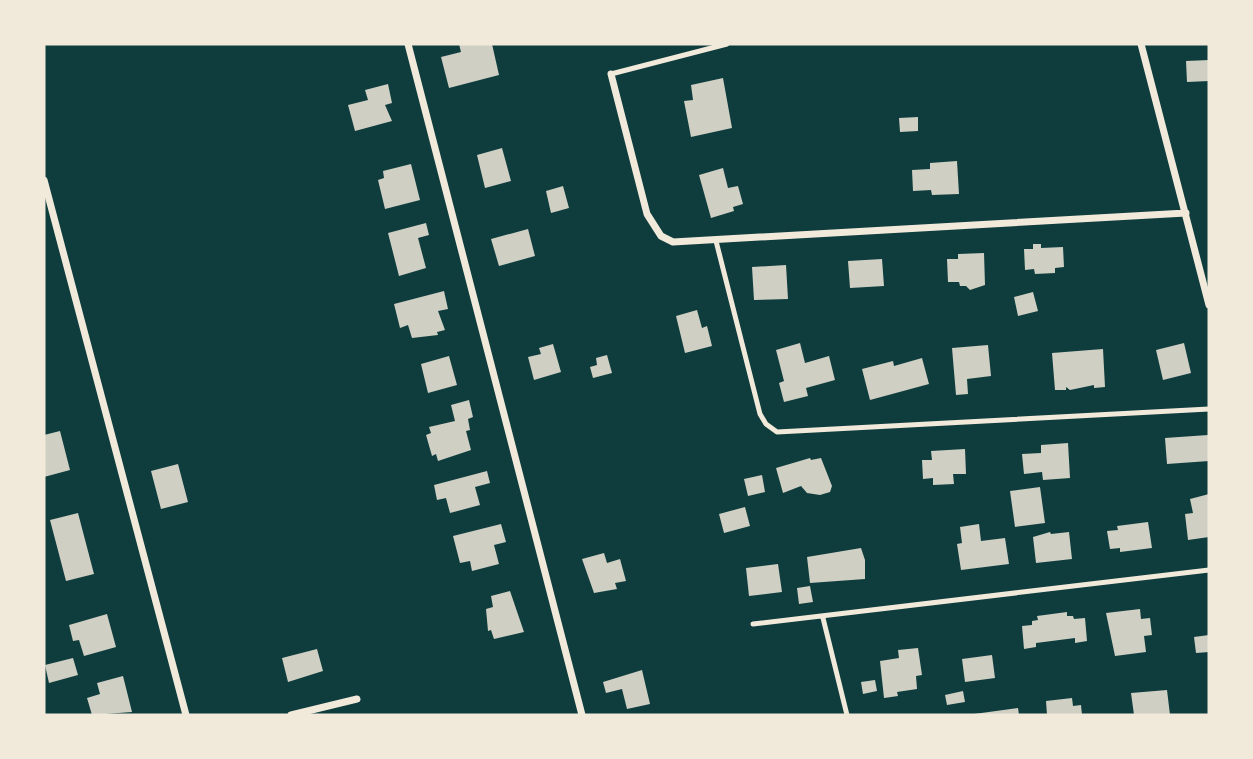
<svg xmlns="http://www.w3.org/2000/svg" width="1253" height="759" font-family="Arial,sans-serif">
	<rect width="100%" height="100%" fill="#0f3d3e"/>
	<path fill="#cfcfc3" d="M 459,44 L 492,44 L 499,75 L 449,88 L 441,57 L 461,52 Z
		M 1209,60 L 1209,81 L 1187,82 L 1186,61 Z
		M 723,78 L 732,128 L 691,137 L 684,101 L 693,100 L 691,85 Z
		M 388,84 L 392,103 L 385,105 L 392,121 L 355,131 L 348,105 L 368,100 L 365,90 Z
		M 918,117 L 918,131 L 900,132 L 899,118 Z
		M 502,148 L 511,181 L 485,188 L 477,155 Z
		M 957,161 L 959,194 L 932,195 L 931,190 L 913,191 L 912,170 L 930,169 L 930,163 Z
		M 411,164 L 420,200 L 385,209 L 378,180 L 384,178 L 383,171 Z
		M 723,168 L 728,188 L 738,186 L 743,204 L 733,207 L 734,211 L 711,218 L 699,175 Z
		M 563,186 L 569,208 L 551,213 L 546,191 Z
		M 426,223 L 429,235 L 418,238 L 426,268 L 399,276 L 388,233 Z
		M 528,229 L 535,256 L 499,266 L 491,239 Z
		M 1033,244 L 1041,244 L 1041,248 L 1063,247 L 1064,267 L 1055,268 L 1055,273 L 1035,274 L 1034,269 L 1025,270 L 1024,249 L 1033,249 Z
		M 984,253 L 985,285 L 970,290 L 966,286 L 960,286 L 959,282 L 948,282 L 947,259 L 958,259 L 958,254 Z
		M 882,259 L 884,286 L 850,288 L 848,261 Z
		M 786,265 L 788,299 L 754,300 L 752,267 Z
		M 444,291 L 448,309 L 438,311 L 445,330 L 437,332 L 438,335 L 412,338 L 408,325 L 400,328 L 394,304 Z
		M 1033,292 L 1038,311 L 1018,316 L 1014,297 Z
		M 697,310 L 702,328 L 707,326 L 712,346 L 685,353 L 676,316 Z
		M 800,343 L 805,363 L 829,356 L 835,380 L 806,388 L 808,396 L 784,402 L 779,383 L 784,381 L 776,350 Z
		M 1184,343 L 1191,373 L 1163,380 L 1156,350 Z
		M 553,344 L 561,372 L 534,380 L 528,357 L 541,354 L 539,348 Z
		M 988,345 L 991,376 L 967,379 L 968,394 L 956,395 L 952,348 Z
		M 1103,349 L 1105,387 L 1094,388 L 1094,385 L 1070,390 L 1066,387 L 1066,390 L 1055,390 L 1052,353 Z
		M 607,355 L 612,373 L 593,378 L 590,367 L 597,365 L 596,358 Z
		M 449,356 L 457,385 L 428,393 L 421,364 Z
		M 922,358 L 929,384 L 870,400 L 862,369 L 893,361 L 894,366 Z
		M 469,400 L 473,417 L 468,419 L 470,430 L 466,431 L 471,450 L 438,461 L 436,454 L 432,456 L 426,435 L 431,433 L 429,427 L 455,421 L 451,405 Z
		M 60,431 L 70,470 L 44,477 L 44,435 Z
		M 1208,435 L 1209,461 L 1167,464 L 1165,438 Z
		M 1068,443 L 1070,478 L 1043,480 L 1042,472 L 1024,474 L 1022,454 L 1041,453 L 1041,445 Z
		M 965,449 L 966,474 L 953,474 L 954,484 L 933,485 L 933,478 L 923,479 L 922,460 L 932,460 L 931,451 Z
		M 810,458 L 811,460 L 821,458 L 832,486 L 830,492 L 820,495 L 807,493 L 801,486 L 783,493 L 776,468 Z
		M 178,464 L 188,502 L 161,509 L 151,471 Z
		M 487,471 L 490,483 L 475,487 L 480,505 L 450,513 L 446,498 L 437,500 L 434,485 Z
		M 762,475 L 765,492 L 748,496 L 744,479 Z
		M 1040,487 L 1045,523 L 1015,527 L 1010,491 Z
		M 1209,494 L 1209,537 L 1188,540 L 1185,514 L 1193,513 L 1190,499 Z
		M 745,507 L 750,526 L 724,533 L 719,514 Z
		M 78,513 L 94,574 L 66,581 L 50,520 Z
		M 1148,522 L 1152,548 L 1120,552 L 1120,548 L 1110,549 L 1107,531 L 1118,530 L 1117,526 Z
		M 501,524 L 506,542 L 494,545 L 499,564 L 472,571 L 470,561 L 460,563 L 453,536 Z
		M 979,524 L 981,541 L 1005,538 L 1009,564 L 961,570 L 957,544 L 962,543 L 960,527 Z
		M 1050,532 L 1051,534 L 1069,532 L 1072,559 L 1036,563 L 1033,537 Z
		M 861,548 L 865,560 L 865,579 L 810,583 L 807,557 Z
		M 604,553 L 607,563 L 620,559 L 626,581 L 615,583 L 617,589 L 594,593 L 582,559 Z
		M 778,564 L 782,592 L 749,596 L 746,568 Z
		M 810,586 L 813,602 L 799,604 L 797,588 Z
		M 510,591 L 524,632 L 494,639 L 491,630 L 488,631 L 486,609 L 493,607 L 491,596 Z
		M 1140,609 L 1141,619 L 1150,618 L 1152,635 L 1144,636 L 1146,652 L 1115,656 L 1106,613 Z
		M 1067,612 L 1067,616 L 1073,616 L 1074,619 L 1085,618 L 1087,641 L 1075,643 L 1075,638 L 1036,643 L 1036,647 L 1024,649 L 1022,626 L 1032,625 L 1032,621 L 1038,620 L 1037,616 Z
		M 107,614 L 116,647 L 84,656 L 79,640 L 73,641 L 69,625 Z
		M 1209,635 L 1209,652 L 1196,653 L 1194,637 Z
		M 918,648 L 922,675 L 916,676 L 917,689 L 897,692 L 898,696 L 884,698 L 880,661 L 899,658 L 898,650 Z
		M 317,649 L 323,671 L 288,682 L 282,658 Z
		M 992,655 L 995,678 L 965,682 L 962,659 Z
		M 73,658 L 78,675 L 49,683 L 45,665 Z
		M 642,670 L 650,704 L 627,709 L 622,689 L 606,693 L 603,682 Z
		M 123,676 L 132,712 L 92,715 L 87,698 L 100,694 L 97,683 Z
		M 875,680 L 877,691 L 863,694 L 861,682 Z
		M 1167,690 L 1170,715 L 1134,715 L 1131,693 Z
		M 963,691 L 965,702 L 947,705 L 945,695 Z
		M 1072,698 L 1073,706 L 1081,705 L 1082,715 L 1047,715 L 1046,701 Z
		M 1018,708 L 1019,715 L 974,715 L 974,714 Z"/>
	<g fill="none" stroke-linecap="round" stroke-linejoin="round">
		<path stroke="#f1e9da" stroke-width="5" d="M 611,74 L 727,44
			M 716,241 L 760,414 L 766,424 L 777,432 L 1209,409
			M 823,618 L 847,715
			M 753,624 L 1209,570"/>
		<path stroke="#f1e9da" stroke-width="7" d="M 408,44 L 582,715
			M 1141,44 L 1209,305
			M 611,74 L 647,214 L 661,236 L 673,242 L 1186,213
			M 44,180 L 186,715
			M 291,715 L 357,699"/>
	</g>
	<rect width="1253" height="759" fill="none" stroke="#f1e9da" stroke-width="91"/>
</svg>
